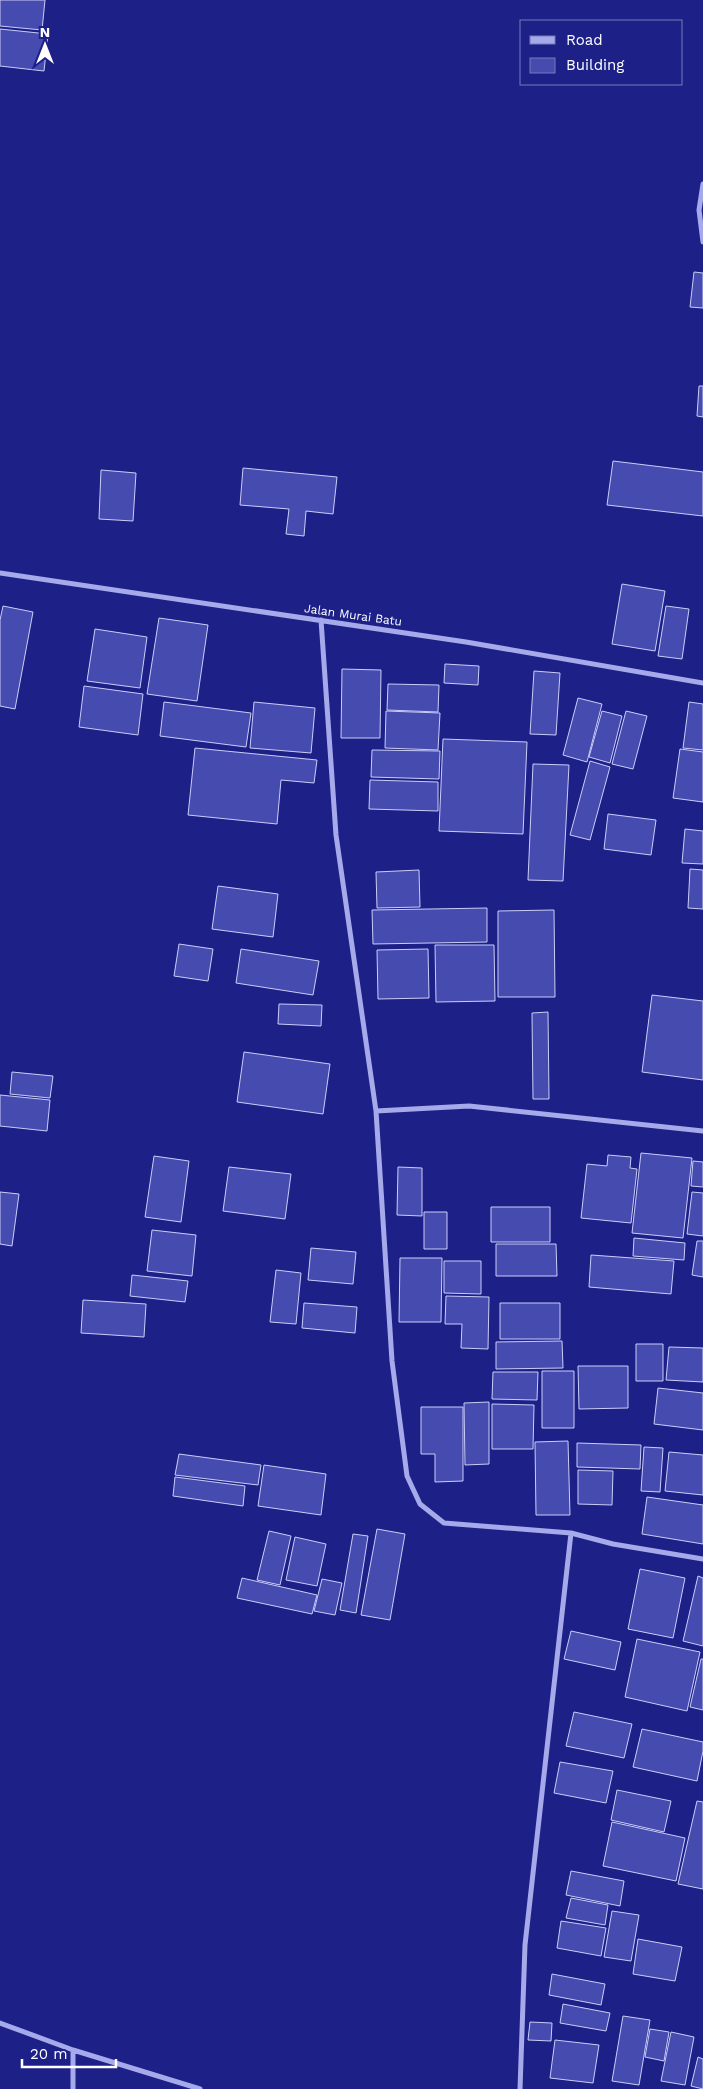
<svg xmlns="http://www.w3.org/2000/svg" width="703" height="2089" font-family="'Work Sans',sans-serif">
	<rect width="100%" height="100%" fill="#1d2187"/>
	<path fill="#464baf" stroke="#cbcdf8" d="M 0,0 L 45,0 L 42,30 L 0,26 Z
		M 0,29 L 48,34 L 44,71 L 0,66 Z
		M 694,272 L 703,273 L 703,308 L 690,307 Z
		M 699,386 L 703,386 L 703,417 L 697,416 Z
		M 613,461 L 703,472 L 703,516 L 607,505 Z
		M 243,468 L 337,477 L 333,514 L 306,511 L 304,536 L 286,534 L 289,509 L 240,505 Z
		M 101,470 L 136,473 L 133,521 L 99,519 Z
		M 622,584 L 665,591 L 655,651 L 612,644 Z
		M 3,606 L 33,612 L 15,709 L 0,706 L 0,620 Z
		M 666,606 L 689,609 L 682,659 L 658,656 Z
		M 159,618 L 208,625 L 197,701 L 147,694 Z
		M 95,629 L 147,637 L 140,688 L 87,681 Z
		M 445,664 L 479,666 L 478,685 L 444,683 Z
		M 342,669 L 381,670 L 380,738 L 341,738 Z
		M 534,671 L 560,673 L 556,735 L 530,734 Z
		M 388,684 L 439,685 L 438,712 L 387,710 Z
		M 84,686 L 143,694 L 138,735 L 79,727 Z
		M 578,698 L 602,704 L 587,762 L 563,755 Z
		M 164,702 L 251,713 L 246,747 L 160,736 Z
		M 254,702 L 315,708 L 311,753 L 250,748 Z
		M 689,702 L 703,704 L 703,750 L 683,748 Z
		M 386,711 L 440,713 L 438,750 L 385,748 Z
		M 602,711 L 622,716 L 610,763 L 589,757 Z
		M 626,711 L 647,716 L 633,769 L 612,764 Z
		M 443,739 L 527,742 L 523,834 L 439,831 Z
		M 195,748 L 317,760 L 314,783 L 281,780 L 277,824 L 188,815 Z
		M 680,749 L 703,752 L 703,802 L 673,798 Z
		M 372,750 L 440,751 L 439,779 L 371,777 Z
		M 590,761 L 610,767 L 590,840 L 570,835 Z
		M 533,764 L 569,765 L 563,881 L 528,880 Z
		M 370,780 L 438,782 L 438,811 L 369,809 Z
		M 608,814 L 656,820 L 651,855 L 604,849 Z
		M 685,829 L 703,831 L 703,864 L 682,863 Z
		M 690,869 L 703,870 L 703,909 L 688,908 Z
		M 419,870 L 420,907 L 377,908 L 376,872 Z
		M 218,886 L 278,894 L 273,937 L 212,929 Z
		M 487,908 L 487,942 L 373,944 L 372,910 Z
		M 554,910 L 555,997 L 498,997 L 498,911 Z
		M 179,944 L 213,949 L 208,981 L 174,976 Z
		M 435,945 L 494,945 L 495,1001 L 436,1002 Z
		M 241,949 L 319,961 L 313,995 L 236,983 Z
		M 428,949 L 429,998 L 378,999 L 377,950 Z
		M 652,995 L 703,1001 L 703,1080 L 642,1072 Z
		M 279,1004 L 322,1005 L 321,1026 L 278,1024 Z
		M 548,1012 L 549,1099 L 533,1099 L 532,1013 Z
		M 244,1052 L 330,1064 L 323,1114 L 237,1102 Z
		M 12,1072 L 53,1076 L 50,1098 L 10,1094 Z
		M 0,1095 L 50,1100 L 47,1131 L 0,1126 Z
		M 641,1153 L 692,1158 L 683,1238 L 632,1233 Z
		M 608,1155 L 631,1157 L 630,1168 L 637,1169 L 631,1223 L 581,1218 L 587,1164 L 607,1166 Z
		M 154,1156 L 189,1161 L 181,1222 L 145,1217 Z
		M 693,1161 L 703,1162 L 703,1187 L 691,1186 Z
		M 229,1167 L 291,1174 L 285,1219 L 223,1211 Z
		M 398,1167 L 422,1168 L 422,1216 L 397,1215 Z
		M 0,1192 L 19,1194 L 12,1246 L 0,1244 Z
		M 692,1192 L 703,1193 L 703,1236 L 687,1234 Z
		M 491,1207 L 550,1207 L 550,1242 L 491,1242 Z
		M 424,1212 L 447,1212 L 447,1249 L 424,1249 Z
		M 152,1230 L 196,1235 L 192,1276 L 147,1271 Z
		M 634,1238 L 685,1243 L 684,1260 L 633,1256 Z
		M 697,1241 L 703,1241 L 703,1277 L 692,1275 Z
		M 496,1244 L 556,1244 L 557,1276 L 496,1276 Z
		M 311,1248 L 356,1252 L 353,1284 L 308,1280 Z
		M 591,1255 L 674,1261 L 671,1294 L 589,1287 Z
		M 400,1258 L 442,1258 L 441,1322 L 399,1322 Z
		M 444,1261 L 481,1261 L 481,1294 L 444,1293 Z
		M 276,1270 L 301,1273 L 296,1324 L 270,1322 Z
		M 132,1275 L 188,1281 L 185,1302 L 130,1296 Z
		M 446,1296 L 489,1297 L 488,1349 L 461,1348 L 462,1324 L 445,1324 Z
		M 83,1300 L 146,1304 L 144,1337 L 81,1333 Z
		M 304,1303 L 357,1307 L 355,1333 L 302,1328 Z
		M 500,1303 L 560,1303 L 560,1339 L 500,1339 Z
		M 562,1341 L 563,1368 L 496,1369 L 496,1342 Z
		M 636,1344 L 663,1344 L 663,1381 L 636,1381 Z
		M 669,1347 L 703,1348 L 703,1382 L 666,1380 Z
		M 578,1366 L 628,1366 L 628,1408 L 579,1409 Z
		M 542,1371 L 574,1371 L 574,1428 L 542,1428 Z
		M 493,1372 L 538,1372 L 537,1400 L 492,1399 Z
		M 658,1388 L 703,1393 L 703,1430 L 654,1424 Z
		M 489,1402 L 489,1464 L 465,1465 L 464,1403 Z
		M 492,1404 L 534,1405 L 533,1449 L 492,1449 Z
		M 421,1407 L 463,1407 L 463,1481 L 435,1482 L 435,1454 L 421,1454 Z
		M 568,1441 L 570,1515 L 536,1515 L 535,1442 Z
		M 577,1443 L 641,1445 L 640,1469 L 577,1467 Z
		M 644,1447 L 663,1448 L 660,1492 L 641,1491 Z
		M 669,1452 L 703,1455 L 703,1495 L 665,1491 Z
		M 179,1454 L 261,1465 L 258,1485 L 175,1475 Z
		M 264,1465 L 326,1474 L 321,1515 L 258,1506 Z
		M 578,1470 L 613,1471 L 612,1505 L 578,1504 Z
		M 175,1477 L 245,1486 L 243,1506 L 173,1496 Z
		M 647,1497 L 703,1505 L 703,1544 L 642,1534 Z
		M 377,1529 L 405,1534 L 390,1620 L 361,1615 Z
		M 269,1531 L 291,1536 L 280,1585 L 257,1580 Z
		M 353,1534 L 368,1536 L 356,1613 L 340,1610 Z
		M 295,1537 L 326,1544 L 317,1586 L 286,1580 Z
		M 640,1569 L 685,1578 L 673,1638 L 628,1629 Z
		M 698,1576 L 703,1578 L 703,1646 L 683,1641 Z
		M 242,1578 L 317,1595 L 312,1614 L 237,1598 Z
		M 322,1579 L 342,1583 L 335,1615 L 314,1611 Z
		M 571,1631 L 621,1642 L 615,1670 L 564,1659 Z
		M 637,1639 L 700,1652 L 687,1711 L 625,1697 Z
		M 701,1659 L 703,1659 L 703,1710 L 690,1707 Z
		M 574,1712 L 632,1724 L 624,1758 L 566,1746 Z
		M 642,1729 L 703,1742 L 703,1751 L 697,1781 L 633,1767 Z
		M 560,1762 L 613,1771 L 606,1803 L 554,1793 Z
		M 617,1790 L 671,1801 L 664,1832 L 611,1820 Z
		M 697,1801 L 703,1802 L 703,1889 L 678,1884 Z
		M 612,1822 L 685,1838 L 676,1881 L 603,1866 Z
		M 571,1871 L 624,1881 L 620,1906 L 566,1895 Z
		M 571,1898 L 608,1905 L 605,1925 L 566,1918 Z
		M 612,1911 L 639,1915 L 631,1961 L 604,1957 Z
		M 561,1921 L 606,1928 L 601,1956 L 557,1948 Z
		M 638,1939 L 682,1947 L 675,1981 L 633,1974 Z
		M 552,1974 L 605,1984 L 601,2005 L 549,1995 Z
		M 563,2004 L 610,2013 L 606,2031 L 560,2023 Z
		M 623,2016 L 650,2020 L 639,2085 L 612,2081 Z
		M 530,2022 L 552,2023 L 551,2041 L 528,2040 Z
		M 650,2029 L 669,2032 L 664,2061 L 645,2057 Z
		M 671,2032 L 694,2037 L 685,2085 L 661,2081 Z
		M 555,2040 L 599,2045 L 593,2083 L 550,2078 Z
		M 698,2057 L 703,2059 L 703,2089 L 691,2086 Z"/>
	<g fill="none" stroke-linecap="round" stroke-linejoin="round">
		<path stroke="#a6aaeb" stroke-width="5" d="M 703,184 L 699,210 L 703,242
			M 0,573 L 466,642 L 703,683
			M 321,620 L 336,835 L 376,1111 L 392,1361 L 407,1476 L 420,1504 L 444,1523 L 571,1533 L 613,1544 L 703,1559
			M 376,1111 L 469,1106 L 703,1131
			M 0,2023 L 73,2050 L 200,2089
			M 73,2050 L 73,2089
			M 520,2089 L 525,1945 L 571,1533"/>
	</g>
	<g text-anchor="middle" stroke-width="4" stroke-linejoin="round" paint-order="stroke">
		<g font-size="12" fill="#fff" stroke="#1d2187">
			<text transform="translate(353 615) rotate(8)" y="4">Jalan Murai Batu</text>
		</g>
	</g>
	<rect x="520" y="20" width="162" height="65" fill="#1d2187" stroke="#777ab7"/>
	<rect x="530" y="36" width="25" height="8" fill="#a6aaeb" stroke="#777ab7"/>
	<text x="566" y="45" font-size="15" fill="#ffffff">Road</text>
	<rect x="530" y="58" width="25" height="15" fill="#464baf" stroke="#777ab7"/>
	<text x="566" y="70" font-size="15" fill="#ffffff">Building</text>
	<g transform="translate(45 45)" stroke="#1d2187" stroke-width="4" paint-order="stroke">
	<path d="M0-4L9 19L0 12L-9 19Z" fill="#ffffff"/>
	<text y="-8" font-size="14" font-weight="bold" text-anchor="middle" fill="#ffffff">N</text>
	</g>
	<path d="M22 2059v8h94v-8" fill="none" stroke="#ffffff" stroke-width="2.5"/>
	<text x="30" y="2059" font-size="15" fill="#ffffff" stroke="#1d2187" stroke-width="4" paint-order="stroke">20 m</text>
</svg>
